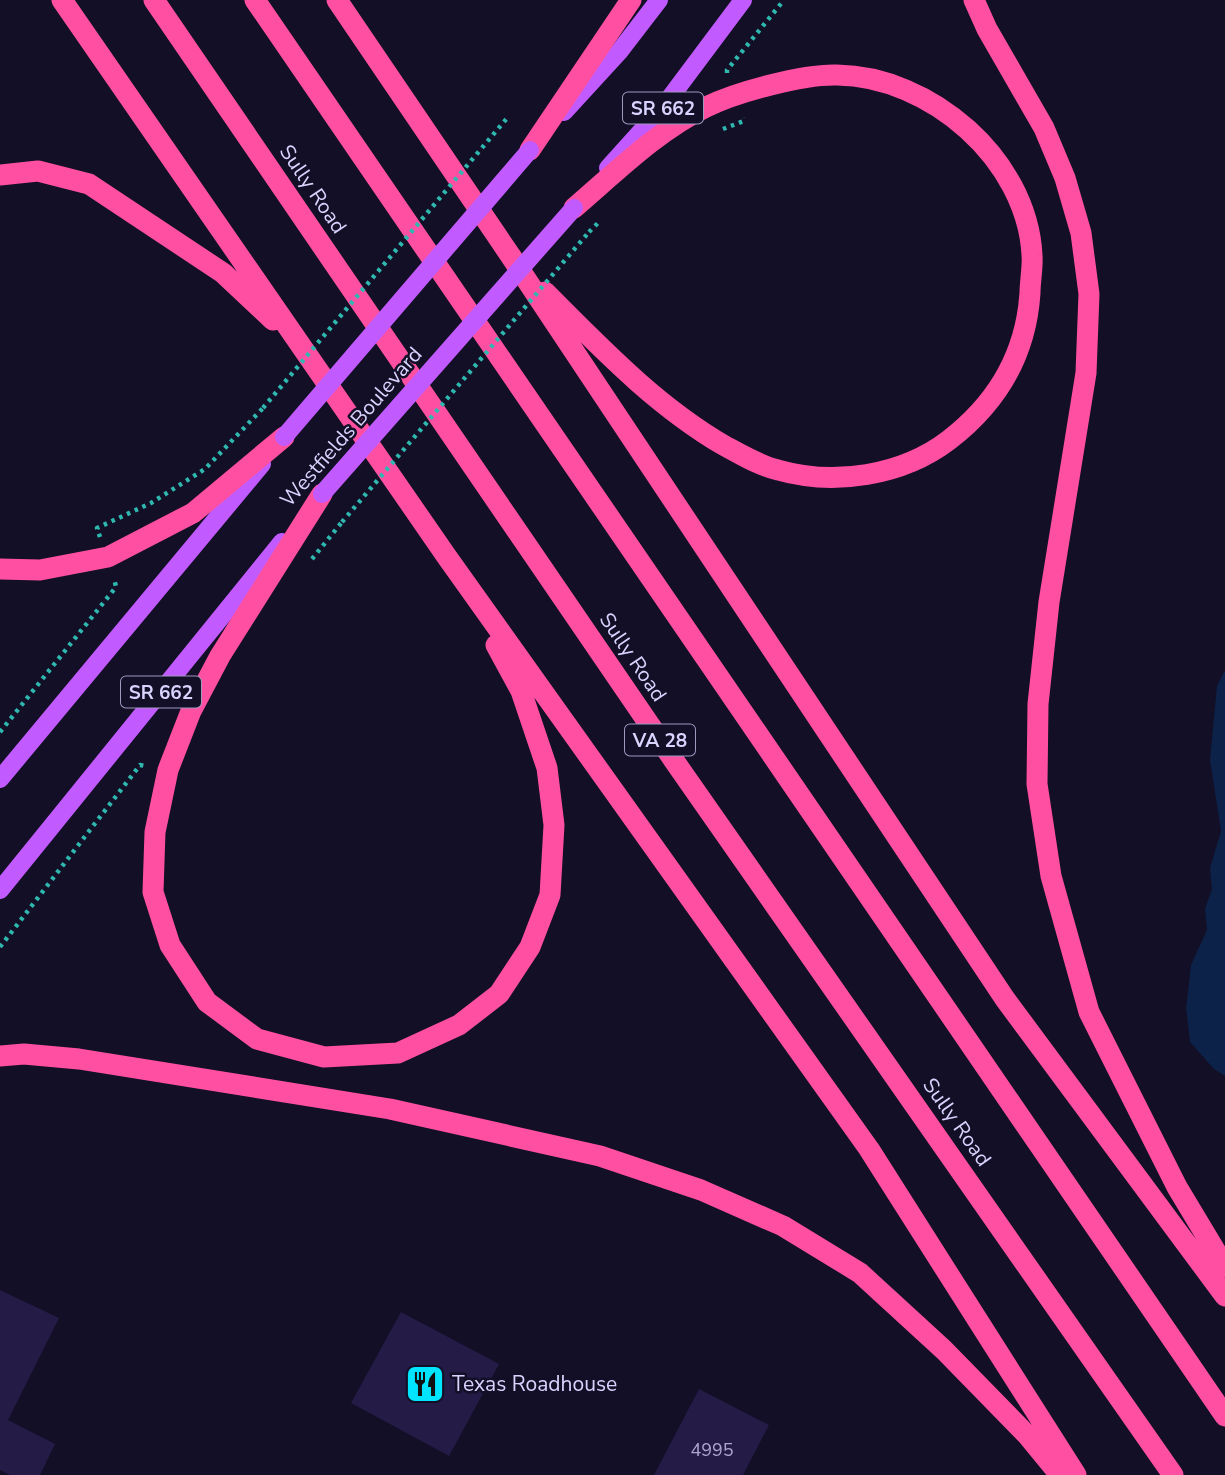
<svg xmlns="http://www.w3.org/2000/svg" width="1225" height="1475" font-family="'Nunito Sans',sans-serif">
	<rect width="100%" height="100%" fill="#130f26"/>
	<path fill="#0c2248" d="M 1225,670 L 1225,1076 L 1214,1069 L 1190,1042 L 1186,1008 L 1191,965 L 1207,930 L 1205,909 L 1212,889 L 1210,868 L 1221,831 L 1210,760 L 1217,686 Z"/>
	<path fill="#241b47" d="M 0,1290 L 59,1318 L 8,1420 L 55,1444 L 40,1475 L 10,1475 L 0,1470 Z
		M 401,1312 L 499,1364 L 449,1456 L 351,1403 Z
		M 699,1389 L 769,1425 L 743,1475 L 654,1475 Z"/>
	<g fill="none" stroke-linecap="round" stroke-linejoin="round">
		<path stroke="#2fb8b0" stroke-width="4.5" stroke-dasharray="3.5 5" stroke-linecap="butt" d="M 727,73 L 727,70 L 784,0
			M 723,129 L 744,121 L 743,118
			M 589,232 L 600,221
			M 100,537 L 97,528 L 151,503 L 205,469 L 263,408
			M 312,559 L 342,522
			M 0,732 L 116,587 L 114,578
			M 0,947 L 140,765 L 145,766"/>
		<path stroke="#c25bff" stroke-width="18" d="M 564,112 L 619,52 L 659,0
			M 608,168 L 663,107 L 743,0
			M 0,779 L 262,464
			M 0,890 L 282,542"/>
		<path stroke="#ff4fa3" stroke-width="21" d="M 62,0 L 447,557 L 869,1149 L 1076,1475
			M 154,0 L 675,762 L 1173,1475
			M 255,0 L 1225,1416
			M 337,0 L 512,258 L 1005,999 L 1225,1296
			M 974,0 L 987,29 L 1044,128 L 1065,178 L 1081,233 L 1089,294 L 1086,373 L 1049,602 L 1038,704 L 1037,784 L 1051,876 L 1089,1012 L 1177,1187 L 1225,1267
			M 530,150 L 631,0
			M 0,175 L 38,171 L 89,184 L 223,273 L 273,320
			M 545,292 C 601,348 656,406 725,446 C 742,455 760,466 778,470 C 834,486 902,476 949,440 C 997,403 1026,354 1030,293 C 1030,281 1033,267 1032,255 C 1027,159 930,76 837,75 C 803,74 737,92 706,107 C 657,131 616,172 574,208
			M 322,494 L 220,656 L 191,711 L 168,770 L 155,832 L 153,892 L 170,945 L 207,1002 L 257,1039 L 324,1057 L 398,1053 L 459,1025 L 499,994 L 530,947 L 550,895 L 554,825 L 547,768 L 521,691 L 496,645
			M 0,569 L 40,570 L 108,557 L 193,513 L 284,437
			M 0,1056 L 24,1054 L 79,1059 L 390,1109 L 600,1156 L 701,1190 L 783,1226 L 860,1273 L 944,1350 L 1028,1436 L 1060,1475"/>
		<path stroke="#2fb8b0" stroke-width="4.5" stroke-dasharray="3.5 5" stroke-linecap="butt" d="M 263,408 L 508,117
			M 342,522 L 589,232"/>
		<path stroke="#c25bff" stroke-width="18" d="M 284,437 L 530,150
			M 322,494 L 574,208"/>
	</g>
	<defs>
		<g id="restaurant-square" transform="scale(2.0125)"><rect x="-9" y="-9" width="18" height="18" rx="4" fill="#00e5ff" stroke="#130f26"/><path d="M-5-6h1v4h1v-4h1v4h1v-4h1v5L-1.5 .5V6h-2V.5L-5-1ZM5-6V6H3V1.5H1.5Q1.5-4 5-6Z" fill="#111"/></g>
	</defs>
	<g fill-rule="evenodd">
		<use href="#restaurant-square" x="425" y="1384"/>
	</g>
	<g text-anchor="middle" stroke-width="5" stroke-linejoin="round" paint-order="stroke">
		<g font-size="18" fill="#aca6d1">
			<text x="712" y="1456">4995</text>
		</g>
		<g fill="#130f26" stroke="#9e99be" stroke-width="2">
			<rect x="623" y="92.5" width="80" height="31" rx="5"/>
			<rect x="121" y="676.5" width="80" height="31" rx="5"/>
			<rect x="625" y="724.5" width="70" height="31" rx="5"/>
		</g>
		<g font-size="19" font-weight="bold" fill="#d9d4ff">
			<text x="663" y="115">SR 662</text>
			<text x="161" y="699">SR 662</text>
			<text x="660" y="747">VA 28</text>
		</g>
		<g font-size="21" fill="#d9d4ff" stroke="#130f26">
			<text transform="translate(313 189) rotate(56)" y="7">Sully Road</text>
			<text transform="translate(351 427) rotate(-49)" y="7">Westfields Boulevard</text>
			<text transform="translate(633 657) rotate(56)" y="7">Sully Road</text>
			<text transform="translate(957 1122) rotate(55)" y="7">Sully Road</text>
		</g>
		<g font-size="21" fill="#d9d4ff" stroke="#130f26" text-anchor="start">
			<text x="452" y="1391">Texas Roadhouse</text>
		</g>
	</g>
</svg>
